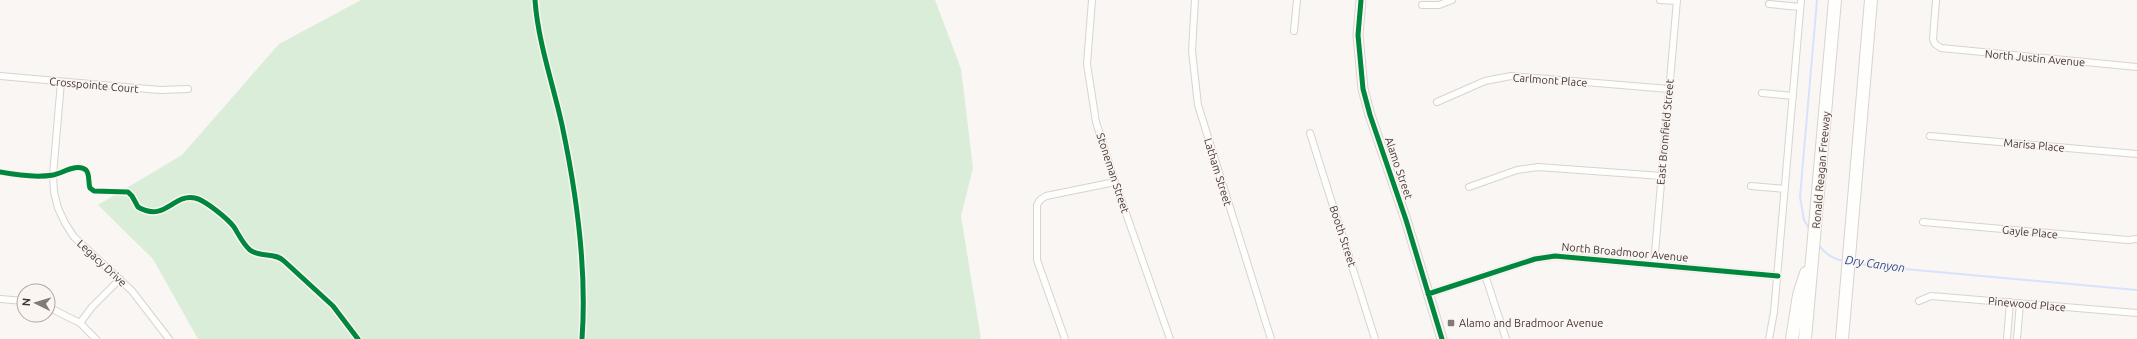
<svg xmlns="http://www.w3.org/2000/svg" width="2137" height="339" font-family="Ubuntu,sans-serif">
	<rect width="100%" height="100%" fill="#f9f6f4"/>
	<path fill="#daedd8" d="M 361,0 L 935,0 L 961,69 L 973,168 L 961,216 L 981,339 L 198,339 L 153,259 L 98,205 L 182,155 L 279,44 Z"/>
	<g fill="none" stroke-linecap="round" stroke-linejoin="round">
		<path stroke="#d7e3fc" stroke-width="2" d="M 1810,230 L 1804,220 L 1800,197 L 1817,0
			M 1818,244 C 1824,253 1833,259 1844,261
			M 1852,262 L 1872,266 L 2137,290"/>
		<g stroke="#d9d3cf" stroke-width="8">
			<path id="street" d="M 1092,0 L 1087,64 L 1096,122 L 1115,182 L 1170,339
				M 1195,0 L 1192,51 L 1198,105 L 1271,339
				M 1660,0 L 1677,1
				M 1936,0 L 1933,39 L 1935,44 L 1941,48 L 2137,67
				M 1769,4 L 1800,7
				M 1422,5 L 1439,5 L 1452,0
				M 1294,31 L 1297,0
				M 0,76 L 160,90 L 188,89
				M 61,82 L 53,175 L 54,192 L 58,208 L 65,223 L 74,237 L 132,291 L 169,339
				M 1762,93 L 1793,96
				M 1437,102 L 1485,81 L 1511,76 L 1669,89
				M 1310,133 L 1375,339
				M 1930,136 L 2137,154
				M 1751,186 L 1785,189
				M 1469,187 L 1517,170 L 1538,167 L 1662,176
				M 1923,222 L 2128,240 L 2137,239
				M 1654,264 L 1677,0
				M 1485,275 L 1506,339
				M 1428,294 L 1535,259 L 1555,256 L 1778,276
				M 0,299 L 24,301
				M 1919,301 L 1931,296 L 2137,313
				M 48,307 L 80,323 L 96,339
				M 80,323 L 92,307 L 120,279
				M 1065,339 L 1037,260 L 1037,205 L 1040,200 L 1046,196 L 1115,182
				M 1769,339 L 1774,312 L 1801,0
				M 2007,339 L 2010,302
				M 2017,339 L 2020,303"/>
		</g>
		<g stroke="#d9d3cf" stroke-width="11">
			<path id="secondary" d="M 1361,0 L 1358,35 L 1363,89 L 1370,115 L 1406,220 L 1442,339"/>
		</g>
		<g stroke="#d9d3cf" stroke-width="14">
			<path id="highway" d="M 1792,339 L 1799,295 L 1806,273
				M 1805,339 L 1835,0
				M 1842,339 L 1871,0"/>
		</g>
		<use href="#street" stroke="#fefefd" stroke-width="6"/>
		<use href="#secondary" stroke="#fefefd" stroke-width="9"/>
		<use href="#highway" stroke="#fefefd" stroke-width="12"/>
		<g stroke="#fbf5f2" stroke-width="8">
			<path id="cycleway" d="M 535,0 C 538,42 553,84 562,125 C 576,191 587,271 582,339
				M 1361,0 L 1358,35 L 1363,89 L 1370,115 L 1406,220 L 1442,339
				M 0,172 C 16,175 36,178 53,175 C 63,173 77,163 86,170 C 90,174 88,183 90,188 L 94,191 L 128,192 L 132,196 L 138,207 C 165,223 173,193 195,198 C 205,200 228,219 234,227 C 239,235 243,244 250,250 C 260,258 275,252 284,261 L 333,306 L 358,339
				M 1428,294 L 1535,259 L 1555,256 L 1778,276"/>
		</g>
		<use href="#cycleway" stroke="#00873e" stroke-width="5"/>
	</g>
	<rect fill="#827a76" stroke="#fbf5f2" stroke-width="1.5" x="1447" y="319" width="8" height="8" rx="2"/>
	<g text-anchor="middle" stroke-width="3" stroke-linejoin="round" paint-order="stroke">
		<g font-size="11" fill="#423732" stroke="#fbf5f2">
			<text transform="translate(2035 58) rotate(5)" y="4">North Justin Avenue</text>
			<text transform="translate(1550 80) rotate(4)" y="4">Carlmont Place</text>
			<text transform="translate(94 85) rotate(5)" y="4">Crosspointe Court</text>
			<text transform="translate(1665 132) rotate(-85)" y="4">East Bromfield Street</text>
			<text transform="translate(2034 145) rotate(5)" y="4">Marisa Place</text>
			<text transform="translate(1399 168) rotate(71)" y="4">Alamo Street</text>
			<text transform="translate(1821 170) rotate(-85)" y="4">Ronald Reagan Freeway</text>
			<text transform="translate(1218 172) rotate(73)" y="4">Latham Street</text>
			<text transform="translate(1113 173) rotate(72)" y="4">Stoneman Street</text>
			<text transform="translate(2030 232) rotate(5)" y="4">Gayle Place</text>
			<text transform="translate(1343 236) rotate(72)" y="4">Booth Street</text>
			<text transform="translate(1625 252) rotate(5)" y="4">North Broadmoor Avenue</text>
			<text transform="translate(102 263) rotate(43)" y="4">Legacy Drive</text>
			<text transform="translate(2027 304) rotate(5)" y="4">Pinewood Place</text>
		</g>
		<g font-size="11" fill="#423732" stroke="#fbf5f2" text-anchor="start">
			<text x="1459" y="327">Alamo and Bradmoor Avenue</text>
		</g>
		<g font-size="12" font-style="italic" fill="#2d4b90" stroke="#fbf5f2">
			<text transform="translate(1875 264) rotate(8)" y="4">Dry Canyon</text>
		</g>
	</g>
	<g transform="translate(36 303) rotate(275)"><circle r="19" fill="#fbf5f2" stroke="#b1a9a5"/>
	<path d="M0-3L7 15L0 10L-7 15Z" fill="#827a76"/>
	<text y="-6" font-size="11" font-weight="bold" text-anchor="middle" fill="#423732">N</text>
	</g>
</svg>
